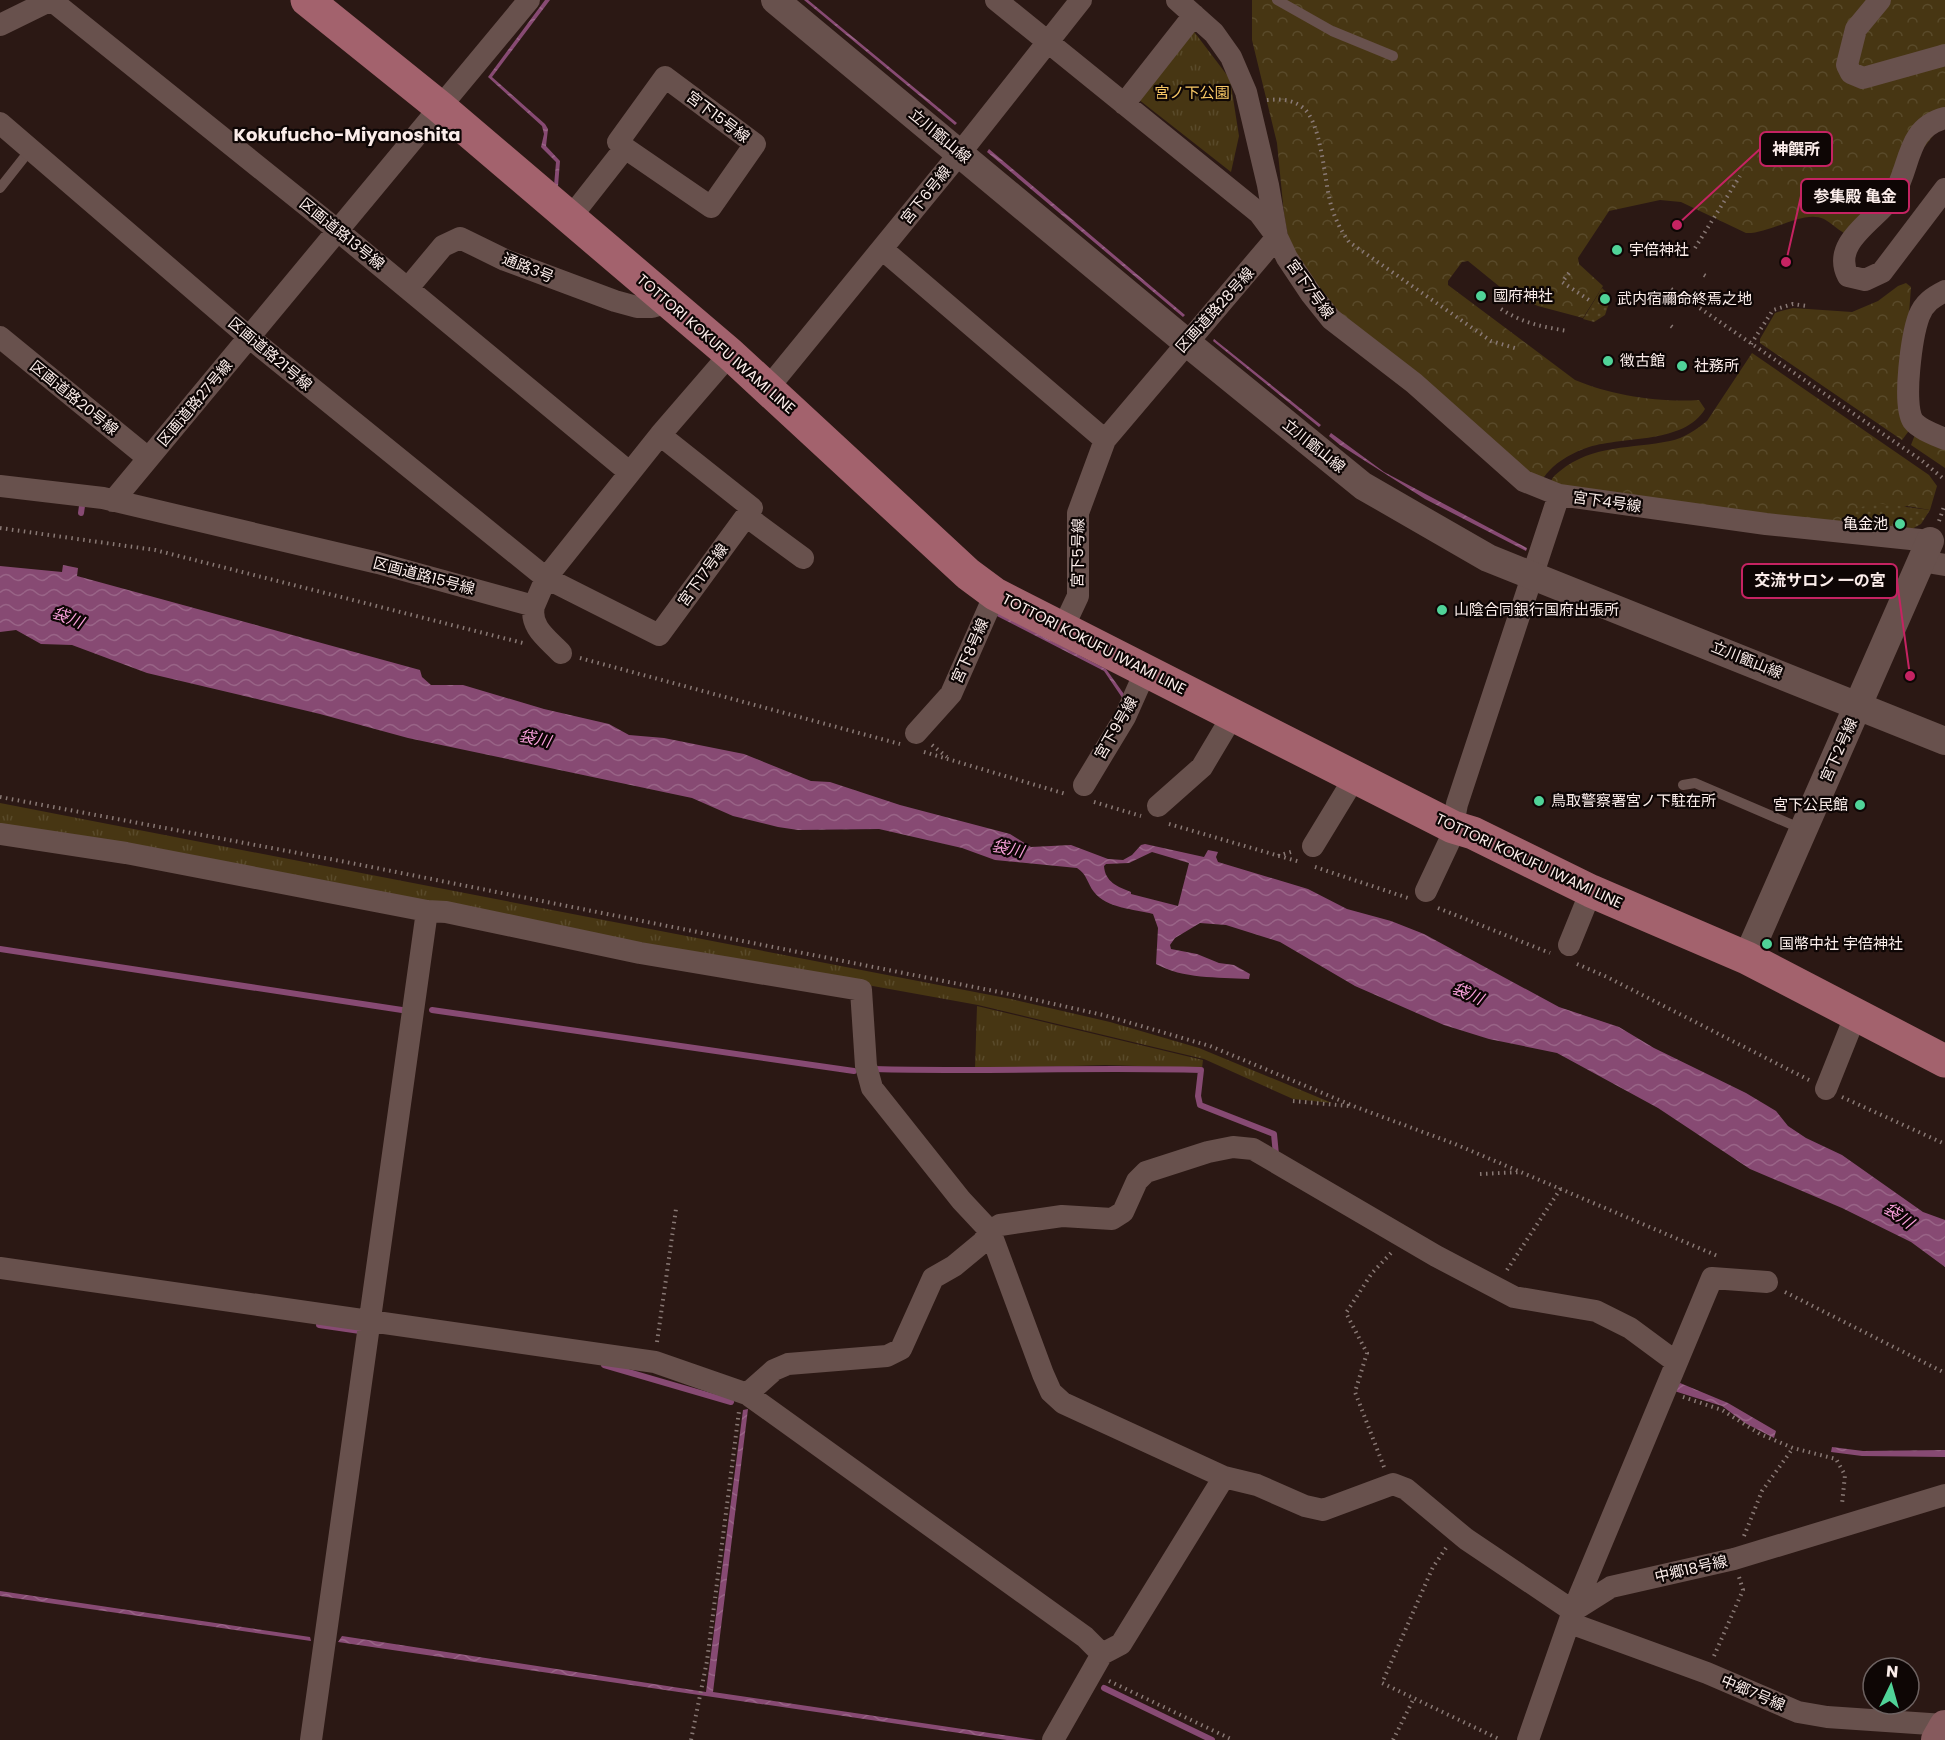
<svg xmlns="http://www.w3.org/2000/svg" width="1945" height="1740" font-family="Poppins,'Noto Sans JP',sans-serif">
	<defs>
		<pattern id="grass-tufts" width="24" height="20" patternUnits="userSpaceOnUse" patternTransform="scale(1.5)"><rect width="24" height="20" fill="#473613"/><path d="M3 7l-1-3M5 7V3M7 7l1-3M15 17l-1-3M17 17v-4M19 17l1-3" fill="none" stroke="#594a2a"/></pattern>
		<pattern id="forest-crowns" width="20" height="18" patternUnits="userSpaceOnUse" patternTransform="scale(1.5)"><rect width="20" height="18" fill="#473613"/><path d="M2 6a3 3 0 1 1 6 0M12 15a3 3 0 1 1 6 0" fill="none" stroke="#594a2a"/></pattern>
		<pattern id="garden-dots" width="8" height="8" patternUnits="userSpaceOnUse" patternTransform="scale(1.5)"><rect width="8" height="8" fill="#473613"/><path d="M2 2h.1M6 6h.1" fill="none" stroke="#594a2a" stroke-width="1.8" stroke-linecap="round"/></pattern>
		<pattern id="water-waves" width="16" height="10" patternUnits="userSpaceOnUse" patternTransform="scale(1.5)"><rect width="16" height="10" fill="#874a73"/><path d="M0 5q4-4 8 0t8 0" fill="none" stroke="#996487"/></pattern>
	</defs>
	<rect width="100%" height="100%" fill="#2b1814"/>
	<path fill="url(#grass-tufts)" d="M 1192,29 L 1230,79 L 1239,136 L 1231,172 L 1138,99 Z
		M 0,803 L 1011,999 L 1110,1022 L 1199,1048 L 1332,1103 L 1293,1099 L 1204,1059 L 978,1005 L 0,828 Z
		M 977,1006 L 1203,1060 L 1202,1068 L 1105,1065 L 975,1069 Z"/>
	<path fill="url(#forest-crowns)" d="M 1252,0 L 1945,0 L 1945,120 L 1891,191 L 1844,233 C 1837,229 1831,223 1824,219 C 1804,209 1770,234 1746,233 L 1681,202 L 1660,200 L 1609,211 L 1578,258 L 1579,264 L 1603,286 L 1583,318 L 1538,306 L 1505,291 L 1468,261 L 1462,262 L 1448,281 L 1448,285 L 1575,380 C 1610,395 1661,403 1699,400 L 1705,409 C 1684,444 1625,436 1589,447 C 1574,452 1559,460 1549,471 C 1545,475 1544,478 1539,481 L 1359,336 L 1292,259 L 1284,214 L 1277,143 L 1252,40 Z
		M 1906,283 L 1911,287 L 1907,341 L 1911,428 L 1902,440 L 1760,343 L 1760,339 L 1775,313 L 1781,311 L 1793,308 L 1852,312 L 1878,301 L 1898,286 Z
		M 1752,353 L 1929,475 L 1937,486 L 1930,510 L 1907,506 L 1849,525 L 1550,485 C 1551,478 1555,475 1560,471 C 1593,444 1632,449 1670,441 C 1684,438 1696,430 1707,421 Z
		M 1916,432 L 1945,445 L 1945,468 L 1911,445 Z"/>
	<path fill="url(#garden-dots)" d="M 1602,288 L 1611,297 L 1605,315 L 1594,322 L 1583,319 Z
		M 1875,503 L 1930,510 L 1921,524 L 1910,530 L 1849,525 L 1855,509 Z"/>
	<path fill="url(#water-waves)" fill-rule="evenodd" d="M 545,0 L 550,0 L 492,77 L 545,124 L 548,129 L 546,146 L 560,161 L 558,186 L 554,186 L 556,162 L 541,147 L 544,134 L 542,126 L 488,77 Z
		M 804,0 L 808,0 L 957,123 L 955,125 Z
		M 989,149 L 1185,315 L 1183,317 L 987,152 Z
		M 1214,339 L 1321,425 L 1319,427 L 1213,341 Z
		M 1331,433 L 1384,472 L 1527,548 L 1526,551 L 1425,499 L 1340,445 L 1329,436 Z
		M 63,565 L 78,568 L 77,576 L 420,670 L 422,677 L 431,685 L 463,685 L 544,709 L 609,724 L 629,735 L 664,738 L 744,754 L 811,781 L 830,782 L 900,805 L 1010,834 L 1031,847 L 1071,845 L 1108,859 L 1123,860 L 1132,855 L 1141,845 L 1145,844 L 1204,857 L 1208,850 L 1218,852 L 1216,857 L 1218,862 L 1308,889 L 1347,909 L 1391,921 L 1424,934 L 1559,1007 L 1619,1027 L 1654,1048 L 1746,1093 L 1776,1111 L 1788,1126 L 1806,1138 L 1842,1155 L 1923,1212 L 1945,1220 L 1945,1267 L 1911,1242 L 1842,1208 L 1750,1169 L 1658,1108 L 1557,1053 L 1489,1039 L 1444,1025 L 1355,986 L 1280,942 L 1226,925 L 1200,923 L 1175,938 L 1170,945 L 1171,949 L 1197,954 L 1219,963 L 1234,965 L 1250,974 L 1249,979 C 1217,977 1183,979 1156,964 L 1158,928 L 1153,914 C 1134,909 1106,908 1094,892 C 1087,883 1087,874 1077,868 L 995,860 L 962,848 L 879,829 L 798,830 L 778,827 L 733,816 L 692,798 L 408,738 L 320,714 L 147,673 L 72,645 L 41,644 L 16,630 L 0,632 L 0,566 L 62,572 ZM 1152,852 L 1189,863 L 1178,906 L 1131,894 L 1131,892 C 1118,887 1105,882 1104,866 L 1106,864 L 1129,863 Z
		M 994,611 L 1106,669 L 1126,697 L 1123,699 L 1104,671 L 993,614 Z
		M 1680,1383 L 1728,1403 L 1776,1431 L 1774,1438 L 1745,1423 L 1722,1406 L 1671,1390 Z
		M 748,1409 L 713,1692 L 1036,1740 L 1007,1740 L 338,1642 L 342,1636 L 706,1692 L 743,1410 Z
		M 1832,1447 L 1863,1451 L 1945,1450 L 1945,1457 L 1862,1456 L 1831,1452 Z
		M 0,1591 L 310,1637 L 311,1641 L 0,1596 Z"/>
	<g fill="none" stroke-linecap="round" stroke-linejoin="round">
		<path stroke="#874a73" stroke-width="6" d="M 81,513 L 82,506
			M 0,949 L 402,1010
			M 432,1010 L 854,1071
			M 874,1069 C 983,1072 1092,1067 1201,1070 L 1198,1096 L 1200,1105 L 1274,1134 L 1276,1155
			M 319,1325 L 360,1331
			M 604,1365 L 731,1402
			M 1104,1688 L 1212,1740"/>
		<path stroke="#897975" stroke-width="4" stroke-dasharray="1.5 4.5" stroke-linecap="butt" d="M 1267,100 C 1280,99 1291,99 1302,107 C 1322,121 1324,181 1331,205 C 1335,219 1341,231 1349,242 L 1491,341 L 1518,349
			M 1695,248 L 1740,176
			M 1569,273 L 1562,282 L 1589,300
			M 1704,275 L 1709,278
			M 1671,289 L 1680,295
			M 1685,298 L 1921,460 L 1945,480
			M 1501,309 C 1522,323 1543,327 1568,331
			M 1671,326 L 1675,329
			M 1751,344 L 1773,310 L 1793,304 L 1807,306
			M 1939,521 L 1945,504
			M 0,528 L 155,550 L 523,643
			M 580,658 L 900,744
			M 932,745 L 947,757
			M 924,752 L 1066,794
			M 0,797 L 346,862 L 1014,995 L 1103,1015 L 1210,1046 L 1356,1107 L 1455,1144 L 1720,1257
			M 1094,802 L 1141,816
			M 1169,824 L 1300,862
			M 1278,856 L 1294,851
			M 1315,867 L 1408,898
			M 1438,908 L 1550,953
			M 1577,964 L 1607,977 L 1809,1080
			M 1842,1097 L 1945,1144
			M 1293,1101 L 1349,1106
			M 1480,1174 L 1521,1172
			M 1507,1270 L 1561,1188
			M 1785,1292 L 1945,1373
			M 657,1342 L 676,1209
			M 1683,1397 L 1722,1410 L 1760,1434 L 1793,1448 L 1836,1459 L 1845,1475 L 1842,1504
			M 1384,1467 L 1355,1392 L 1367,1353 L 1346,1313 L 1372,1273 L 1392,1252
			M 1744,1536 L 1762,1491 L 1793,1448
			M 1446,1548 L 1433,1567 L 1382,1683 L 1501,1740
			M 1714,1656 L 1743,1590 L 1739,1577
			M 1109,1681 L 1233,1740
			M 691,1740 L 707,1661 L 739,1411
			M 1393,1740 L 1413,1700"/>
		<path stroke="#68514d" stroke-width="10" d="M 1277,0 L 1332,31 L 1393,56
			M 0,188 L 30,150
			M 1683,785 L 1695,783 L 1802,829"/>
		<path stroke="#68514d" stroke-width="22" d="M 51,0 L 337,230 L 629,472
			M 1177,0 L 1214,33 L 1231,57 L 1246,92 L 1268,185 L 1277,237 L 1287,258 L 1311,294 L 1331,319 L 1414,383 L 1524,481 L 1559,495
			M 1880,0 L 1856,29 L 1847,65 L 1851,73 L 1863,78 L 1945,55
			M 0,25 L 51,0
			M 1124,104 L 1194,15
			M 1945,118 C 1906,128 1911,166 1894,194 C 1879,219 1830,241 1848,276 L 1865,280 L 1882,272 L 1945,189
			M 0,123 L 250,338 L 546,578 L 659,635 L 752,508 L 660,435
			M 570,218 L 625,148 L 618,142 L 665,77 L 755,144 L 711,207 L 625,148
			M 882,249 L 1105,440 L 1277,237 L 1259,213 L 996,0
			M 408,288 L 443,246 L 460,238 L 505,260 L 615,301 L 637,307 L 652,307 L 669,302
			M 1945,291 C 1933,297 1924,303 1919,316 C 1912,335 1902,404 1913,421 C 1919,429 1936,435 1945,439
			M 0,337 L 148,458
			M 768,388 L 960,153 L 1081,0
			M 0,486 L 103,498 L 378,563 L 534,606 L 546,578 L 660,435 L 730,354
			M 113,501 L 529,0
			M 746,516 L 803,558
			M 1921,561 L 1945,565
			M 534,606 C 529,627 548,639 561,653
			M 1062,630 L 1078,596 L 1078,513 L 1105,440
			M 916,733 L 951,694 L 995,594
			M 1084,785 L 1125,717 L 1146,670
			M 1158,806 L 1202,767 L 1233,715
			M 0,834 L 126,853 L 427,911 L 446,912 L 640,953 L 861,990 L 866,1066 L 872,1088 L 961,1200 L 990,1231 L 1043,1374 L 1051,1392 L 1063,1403 L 1224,1477 L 1257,1485 L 1305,1506 L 1323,1510 L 1393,1484 L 1406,1489 L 1466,1539 L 1573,1611 L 1712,1278 L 1767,1282
			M 1313,846 L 1355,777
			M 1426,891 L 1450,840 L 1457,804 L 1559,495 L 1766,524 L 1930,541
			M 1569,945 L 1591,891
			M 1826,1089 L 1856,1014
			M 0,1268 L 655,1362 L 747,1394 L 1085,1637 L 1102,1654
			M 747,1394 L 774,1370 L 788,1364 L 887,1356 L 901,1349 L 933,1278 L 954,1266 L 983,1242 L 990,1231 L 1000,1225 L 1062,1216 L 1112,1219 L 1123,1212 L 1137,1181 L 1146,1172 L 1208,1152 L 1233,1147 L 1253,1149 L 1436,1256 L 1514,1297 L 1596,1311 L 1630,1328 L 1676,1362
			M 1570,1623 L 1707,1673 L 1798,1712 L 1827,1717 L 1945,1725
			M 311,1740 L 427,911
			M 1053,1740 L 1102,1654 L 1121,1644 L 1224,1477
			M 1528,1740 L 1573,1611 L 1611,1587 L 1734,1559 L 1945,1495"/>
		<path stroke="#68514d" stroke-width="28" d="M 775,0 L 1186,342 L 1363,486 L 1488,558 L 1945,741
			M 1747,958 L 1930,541"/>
		<path stroke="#865a5d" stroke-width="32" d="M 1937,1740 L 1945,1726"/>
		<path stroke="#a3626d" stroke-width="33" d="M 307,0 L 440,107 L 730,354 L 968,574 L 995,594 L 1453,827 L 1473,833 L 1591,891 L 1747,958 L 1945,1061"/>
	</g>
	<g fill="#50d398" stroke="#0e0605" stroke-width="2">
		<circle cx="1617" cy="250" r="6"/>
		<circle cx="1481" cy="296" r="6"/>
		<circle cx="1605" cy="299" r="6"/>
		<circle cx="1608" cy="361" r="6"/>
		<circle cx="1682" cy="366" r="6"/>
		<circle cx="1900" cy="524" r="6"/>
		<circle cx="1442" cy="610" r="6"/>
		<circle cx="1539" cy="801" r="6"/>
		<circle cx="1860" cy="805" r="6"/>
		<circle cx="1767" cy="944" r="6"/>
	</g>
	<g text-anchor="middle" stroke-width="4.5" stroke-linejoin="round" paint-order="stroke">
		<g font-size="15" fill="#f8c866" stroke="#0e0605">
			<text x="1192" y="98">宮ノ下公園</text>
		</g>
		<g font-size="15" fill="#fbedea" stroke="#0e0605">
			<text transform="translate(718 117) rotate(37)" y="5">宮下15号線</text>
			<text transform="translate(940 136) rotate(40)" y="5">立川甑山線</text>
			<text transform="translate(926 195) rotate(-51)" y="5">宮下6号線</text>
			<text transform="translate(342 234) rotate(39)" y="5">区画道路13号線</text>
			<text transform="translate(528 268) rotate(22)" y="5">通路3号</text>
			<text transform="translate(1310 289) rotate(54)" y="5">宮下7号線</text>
			<text transform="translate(1215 310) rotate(-48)" y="5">区画道路28号線</text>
			<text transform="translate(716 344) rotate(41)" y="5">TOTTORI KOKUFU IWAMI LINE</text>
			<text transform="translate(270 354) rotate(40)" y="5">区画道路21号線</text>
			<text transform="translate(74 398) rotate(39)" y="5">区画道路20号線</text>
			<text transform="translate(195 403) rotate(-50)" y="5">区画道路27号線</text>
			<text transform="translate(1314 446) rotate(39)" y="5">立川甑山線</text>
			<text transform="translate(1607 502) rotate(8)" y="5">宮下4号線</text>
			<text transform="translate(1078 553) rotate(-89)" y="5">宮下5号線</text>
			<text transform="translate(703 575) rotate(-54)" y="5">宮下17号線</text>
			<text transform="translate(424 576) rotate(15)" y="5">区画道路15号線</text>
			<text transform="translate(1094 644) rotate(27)" y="5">TOTTORI KOKUFU IWAMI LINE</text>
			<text transform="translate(970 651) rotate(-66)" y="5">宮下8号線</text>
			<text transform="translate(1747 660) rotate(22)" y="5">立川甑山線</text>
			<text transform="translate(1116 728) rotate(-60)" y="5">宮下9号線</text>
			<text transform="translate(1839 750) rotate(-66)" y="5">宮下2号線</text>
			<text transform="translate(1529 861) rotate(25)" y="5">TOTTORI KOKUFU IWAMI LINE</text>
			<text transform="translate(1691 1569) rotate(-13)" y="5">中郷18号線</text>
			<text transform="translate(1753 1693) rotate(23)" y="5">中郷7号線</text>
		</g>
		<g font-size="15" fill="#fbedea" stroke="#0e0605" text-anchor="start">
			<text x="1629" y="255">宇倍神社</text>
			<text x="1493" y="301">國府神社</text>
			<text x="1617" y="304">武内宿禰命終焉之地</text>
			<text x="1620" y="366">徴古館</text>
			<text x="1694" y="371">社務所</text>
			<text x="1888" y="529" text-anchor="end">亀金池</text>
			<text x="1454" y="615">山陰合同銀行国府出張所</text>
			<text x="1551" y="806">鳥取警察署宮ノ下駐在所</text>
			<text x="1848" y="810" text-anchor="end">宮下公民館</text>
			<text x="1779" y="949">国幣中社 宇倍神社</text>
		</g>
		<g font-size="16" font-style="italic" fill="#f89fda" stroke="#0e0605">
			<text transform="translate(68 617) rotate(22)" y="6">袋川</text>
			<text transform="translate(535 738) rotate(13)" y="6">袋川</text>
			<text transform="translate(1008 848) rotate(13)" y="6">袋川</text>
			<text transform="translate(1468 993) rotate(24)" y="6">袋川</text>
			<text transform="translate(1899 1215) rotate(35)" y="6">袋川</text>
		</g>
		<g font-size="18" font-weight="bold" fill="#fbedea" stroke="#0e0605">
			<text x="347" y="141">Kokufucho-Miyanoshita</text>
		</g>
	</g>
	<path fill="none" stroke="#c52362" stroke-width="2" d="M1677 225L1760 149M1786 262L1801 196M1910 676L1897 581"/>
	<g fill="#c52362" stroke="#0e0605" stroke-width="2">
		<circle cx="1677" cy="225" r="6"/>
		<circle cx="1786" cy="262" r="6"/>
		<circle cx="1910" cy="676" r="6"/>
	</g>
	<g fill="#0e0605" stroke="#c52362" stroke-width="2">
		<rect x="1760" y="132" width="72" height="34" rx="6"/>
		<rect x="1801" y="179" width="108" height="34" rx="6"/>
		<rect x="1742" y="564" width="155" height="34" rx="6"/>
	</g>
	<g font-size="16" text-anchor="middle" font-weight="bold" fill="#fbedea">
		<text x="1796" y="155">神饌所</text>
		<text x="1855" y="202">参集殿 亀金</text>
		<text x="1820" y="586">交流サロン 一の宮</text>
	</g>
	<g transform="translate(1891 1686) rotate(5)"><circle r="28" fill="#0e0605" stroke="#6d6261" stroke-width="1.5"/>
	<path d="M0-4.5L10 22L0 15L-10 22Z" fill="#50d398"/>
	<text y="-9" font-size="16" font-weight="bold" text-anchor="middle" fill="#fbedea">N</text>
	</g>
</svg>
